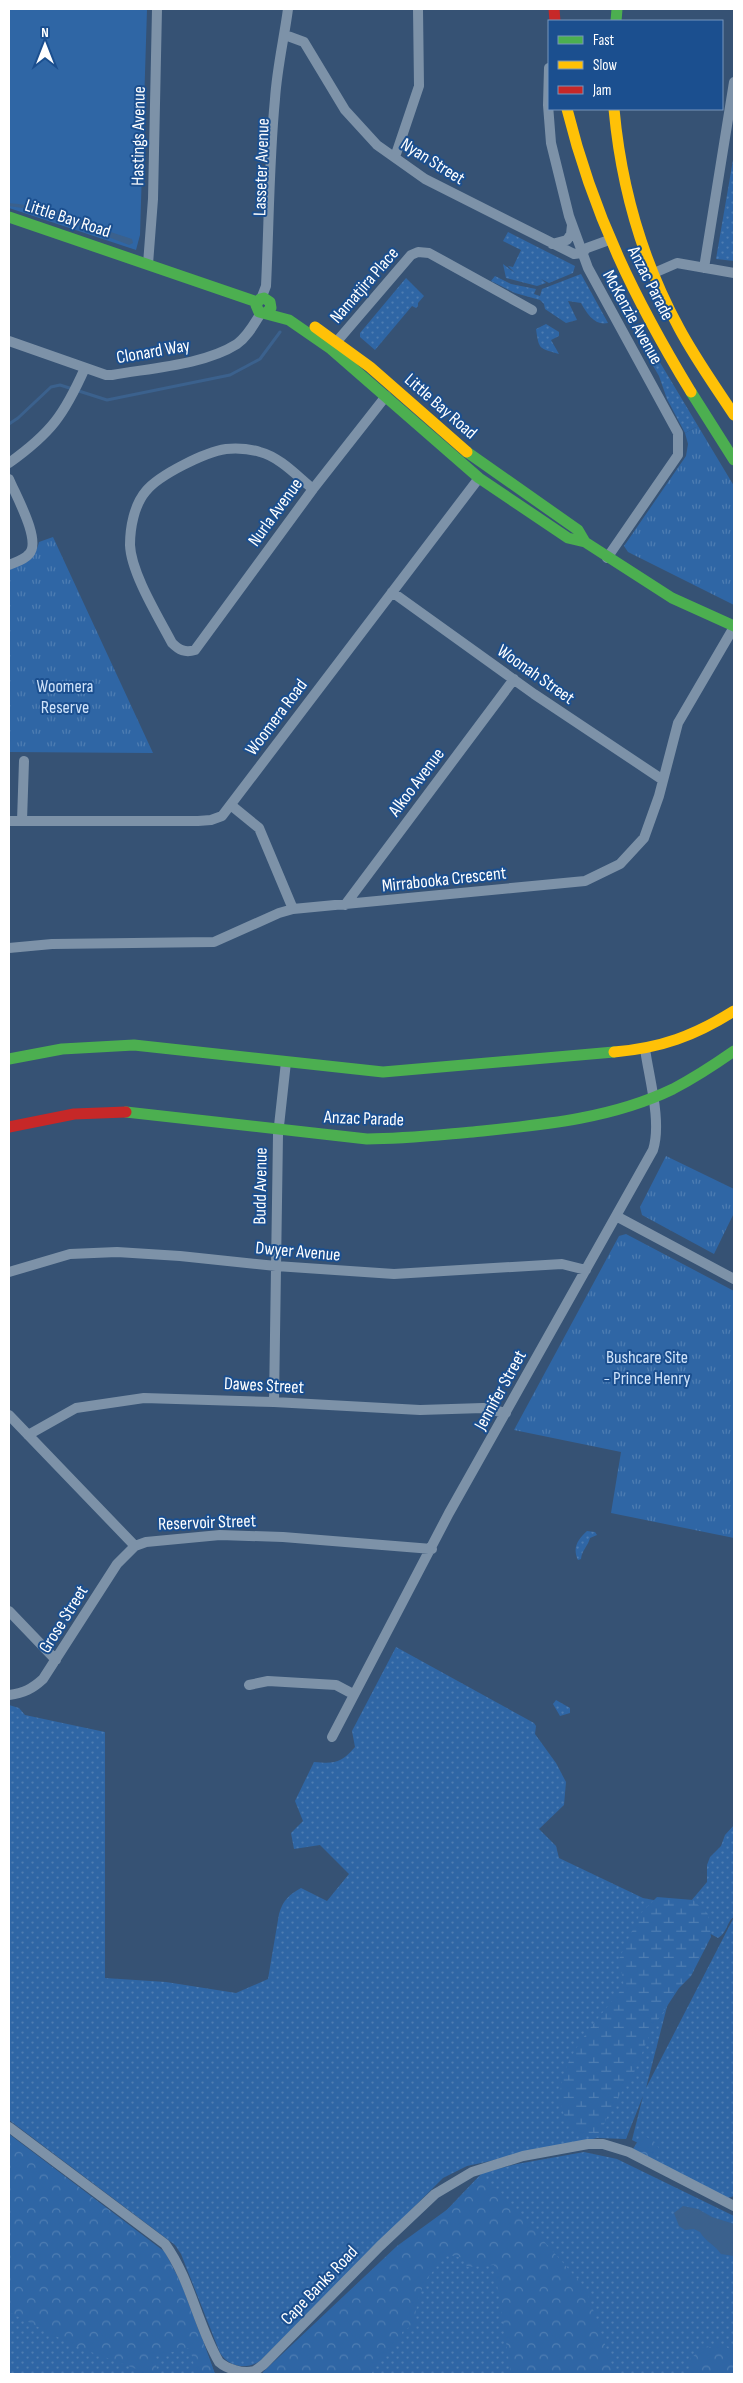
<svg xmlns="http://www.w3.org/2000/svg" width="743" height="2383" font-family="'Sofia Sans Condensed',sans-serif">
	<defs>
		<pattern id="grass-dots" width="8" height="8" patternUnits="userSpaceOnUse" patternTransform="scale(1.25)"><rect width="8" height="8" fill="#2f66a5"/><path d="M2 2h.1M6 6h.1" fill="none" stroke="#4e7db2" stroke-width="1.8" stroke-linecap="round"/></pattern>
		<pattern id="forest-crowns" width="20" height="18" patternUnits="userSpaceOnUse" patternTransform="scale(1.25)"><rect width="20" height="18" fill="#2f66a5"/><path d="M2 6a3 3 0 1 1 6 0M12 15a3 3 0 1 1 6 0" fill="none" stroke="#4e7db2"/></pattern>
		<pattern id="wetland-marsh" width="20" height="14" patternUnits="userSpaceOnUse" patternTransform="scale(1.25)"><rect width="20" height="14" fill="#2f66a5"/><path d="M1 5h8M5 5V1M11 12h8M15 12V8" fill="none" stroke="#4e7db2"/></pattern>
		<pattern id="park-tufts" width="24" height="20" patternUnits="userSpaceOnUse" patternTransform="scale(1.25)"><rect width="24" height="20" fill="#2f66a5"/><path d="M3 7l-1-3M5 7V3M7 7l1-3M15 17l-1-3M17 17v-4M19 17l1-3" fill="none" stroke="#4e7db2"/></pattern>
	</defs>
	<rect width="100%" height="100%" fill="#365274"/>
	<path fill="url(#grass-dots)" fill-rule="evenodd" d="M 734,154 L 734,261 L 716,259 Z
		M 508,232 L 575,266 L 573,273 L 549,283 L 541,279 L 546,283 L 537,286 L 506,278 L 503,264 L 515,273 L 508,266 L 513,267 L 521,250 L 503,241 Z
		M 581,274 L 608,323 C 595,326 587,314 581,303 L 568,301 L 577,320 L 566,323 L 545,309 L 544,304 L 540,300 L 515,293 L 491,281 L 495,276 L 511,284 L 536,289 L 534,294 L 540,296 L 542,289 Z
		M 406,278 L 424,296 L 418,303 L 418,306 L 416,308 L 412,306 L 375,350 L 360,337 L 360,333 Z
		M 546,324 L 559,332 L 559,336 L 551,340 L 559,354 C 539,348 539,350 536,329 Z
		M 639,328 L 646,343 L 649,344 L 698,426 L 685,433 L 667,399 L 659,376 L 639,342 Z
		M 587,1531 L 595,1532 L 597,1535 L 590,1538 C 588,1546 582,1550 581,1559 L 578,1560 C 572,1548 578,1539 587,1531 Z
		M 396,1647 L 534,1723 L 536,1726 L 535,1734 L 556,1763 L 566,1782 L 564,1805 L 539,1829 L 556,1846 L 559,1858 L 643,1898 L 690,1907 L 691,1901 L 707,1882 L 707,1865 L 710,1857 L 721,1846 L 725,1835 L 734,1825 L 734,2196 L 728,2198 L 653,2161 L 656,2152 L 632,2140 L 643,2096 L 626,2139 L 597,2138 L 467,2166 L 443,2178 L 260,2361 C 246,2370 229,2367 220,2353 L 181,2254 L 175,2245 L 9,2120 L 9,1705 L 19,1708 L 25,1715 L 105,1732 L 105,1978 L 166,1982 L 236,1993 L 268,1979 L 279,1914 C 283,1900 289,1895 301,1888 L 327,1901 L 349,1874 L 320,1845 L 294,1849 L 291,1833 L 303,1821 L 295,1801 L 314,1762 C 335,1764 341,1763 355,1747 L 352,1731 ZM 691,1914 L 707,1932 L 718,1938 C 727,1933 727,1921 734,1917 L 646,2088 Z
		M 556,1700 L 570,1708 L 570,1713 L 560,1716 L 553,1704 Z
		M 9,2134 L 201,2335 L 215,2374 L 9,2374 Z
		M 584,2152 L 617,2159 L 734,2216 L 734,2374 L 290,2374 L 482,2173 L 517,2164 Z"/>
	<path fill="url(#forest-crowns)" d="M 9,2134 L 165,2252 L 181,2283 L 215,2374 L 196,2374 L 190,2348 L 154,2356 L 158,2374 L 142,2374 L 139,2370 L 75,2346 L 9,2312 Z
		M 643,2135 L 655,2142 L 659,2149 L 653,2161 L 633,2149 L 639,2139 Z
		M 483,2177 L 486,2185 L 498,2189 L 586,2289 L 615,2374 L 511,2374 L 494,2265 L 467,2267 L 464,2258 L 448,2255 C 424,2278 418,2291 414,2324 L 402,2332 L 402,2341 L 388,2349 L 371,2374 L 263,2374 L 263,2372 L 397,2246 L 452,2206 Z
		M 724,2345 L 734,2352 L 734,2374 L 691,2374 L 689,2360 L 702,2348 Z"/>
	<path fill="url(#wetland-marsh)" d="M 657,1897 L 693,1900 L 708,1914 L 711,1937 L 691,1976 L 679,1988 L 652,2029 L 633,2075 L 611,2108 L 599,2136 C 585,2138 575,2134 567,2121 C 541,2073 598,2021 624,1986 L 619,1959 L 640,1914 Z"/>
	<path fill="url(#park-tufts)" d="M 698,426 L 734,486 L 734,605 L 628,552 L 624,546 L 686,456 L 688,444 L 685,433 Z
		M 53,537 L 153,753 L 9,752 L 9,568 C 22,561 36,558 39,542 Z
		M 666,1156 L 734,1189 L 734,1213 L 714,1254 L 642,1215 L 640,1207 Z
		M 626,1234 L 734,1291 L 734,1538 L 611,1513 L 621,1452 L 514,1430 L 619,1236 Z"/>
	<path fill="#2f66a5" d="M 9,9 L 147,9 L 140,235 L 136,250 L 9,208 Z"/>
	<path fill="#3b618d" d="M 9,203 C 26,205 70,209 80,222 L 132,239 L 133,243 L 129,245 L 41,211 L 9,206 Z
		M 683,2206 L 698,2209 L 712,2217 L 734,2224 L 734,2256 L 721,2254 C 714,2244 706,2242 700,2232 L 694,2229 L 685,2230 L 679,2226 L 674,2213 Z"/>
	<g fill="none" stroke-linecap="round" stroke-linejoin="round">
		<path stroke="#3b618d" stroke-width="3" d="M 9,424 L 18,418 L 51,387 L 60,385 L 107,400 L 230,375 L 260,359 L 280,332"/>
		<path stroke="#7d92a8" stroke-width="10" d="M 285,35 L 304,42 L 345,110 L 377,145 L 425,179 L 574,254 L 582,253 L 587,248 L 609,240
			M 549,68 L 548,105 L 551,143 L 569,216 L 588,268 L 678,433 L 678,455 L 607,558
			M 395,157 L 419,86 L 418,9
			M 552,244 L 567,240 L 571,234 L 572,225
			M 148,264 L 153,199 L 157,9
			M 704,268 L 734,82
			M 654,273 L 677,263 L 734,273
			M 261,299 L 266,286 C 269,224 269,161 275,99 C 277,68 284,39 288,9
			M 9,341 L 106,375 L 112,375 C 151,368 204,365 237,344 C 248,336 254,324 261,313
			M 333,346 L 411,255 L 418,252 L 429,253 L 532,310
			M 9,463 C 51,433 64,415 85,368
			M 9,479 C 15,494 42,541 29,554 C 24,560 16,562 9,565
			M 313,489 C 298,477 280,457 260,452 C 250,449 237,448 226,449 C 205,452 159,475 146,491 C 134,505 130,528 130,545 C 131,573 159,618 172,643 C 179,650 185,653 195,650 L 313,489 L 386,396
			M 392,592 L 534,694 L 663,780
			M 232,806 L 259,828 L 293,909
			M 9,821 L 198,821 L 211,820 L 222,816 L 479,478
			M 22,821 L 24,761
			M 345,905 L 514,679
			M 9,948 L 52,944 L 214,942 L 279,913 L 293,909 L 585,881 L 620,864 L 644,838 L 659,796 L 678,723 L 734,627
			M 616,1216 L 734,1279
			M 9,1272 L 70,1254 L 117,1252 L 180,1256 L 276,1266 L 394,1274 L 562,1264 L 586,1270
			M 274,1402 L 278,1135 L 286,1062
			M 9,1415 L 135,1546
			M 28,1435 L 76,1408 L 144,1398 L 274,1402 L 420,1410 L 483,1408 L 506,1413
			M 9,1611 L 56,1660
			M 249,1685 L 268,1681 L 336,1685 L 353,1694
			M 9,1695 C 24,1693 32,1689 43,1679 L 117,1564 L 135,1546 L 146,1542 L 220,1535 L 283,1537 L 432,1549
			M 332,1737 L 449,1513 L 653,1150 C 662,1122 649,1078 645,1049
			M 9,2127 L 165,2244 C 191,2280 197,2324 219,2362 C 227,2369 243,2374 254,2371 C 257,2370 261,2366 264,2364 L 380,2246 L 435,2194 L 472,2172 L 523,2156 L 588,2144 L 603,2144 L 629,2152 L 734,2206"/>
		<path stroke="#4caf50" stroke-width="11" d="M 616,21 L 617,9
			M 9,217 L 257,302
			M 266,313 L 271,308 L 270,302 L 264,298 L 260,299 L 256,305 L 259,312 L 289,320 L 331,349 L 479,478 L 568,538 L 585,542 L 672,598 L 734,626
			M 691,392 L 734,460
			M 467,452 L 578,530 L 585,542
			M 9,1059 L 62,1049 L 134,1045 L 383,1072 L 614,1052
			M 126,1112 L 367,1139 C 403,1139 438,1135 473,1132 C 541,1125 611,1119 673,1089 C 694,1078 714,1065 734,1051"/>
		<path stroke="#ffc107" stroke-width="11" d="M 567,109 C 593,214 635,300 691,392
			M 614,109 C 621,185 642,260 679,328 C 695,358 715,386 734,415
			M 315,327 L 370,367 L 467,452
			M 614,1052 C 661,1048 694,1036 734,1011"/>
		<path stroke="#c62828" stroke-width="11" d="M 554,9 L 555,21
			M 9,1127 L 74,1114 L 126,1112"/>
	</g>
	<g text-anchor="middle" stroke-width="4" stroke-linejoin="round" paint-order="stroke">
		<g font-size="18" fill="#fff" stroke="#1b4f8f">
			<text transform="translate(138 136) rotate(-89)" y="6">Hastings Avenue</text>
			<text transform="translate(433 161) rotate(32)" y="6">Nyan Street</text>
			<text transform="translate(261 167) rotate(-88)" y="6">Lasseter Avenue</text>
			<text transform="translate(68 218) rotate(18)" y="6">Little Bay Road</text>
			<text transform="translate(651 283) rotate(63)" y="6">Anzac Parade</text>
			<text transform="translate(364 285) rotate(-49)" y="6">Namatjira Place</text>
			<text transform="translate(633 317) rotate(61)" y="6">McKenzie Avenue</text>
			<text transform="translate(153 351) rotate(-10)" y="6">Clonard Way</text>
			<text transform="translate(441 406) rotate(41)" y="6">Little Bay Road</text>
			<text transform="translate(275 512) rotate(-54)" y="6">Nurla Avenue</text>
			<text transform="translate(536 674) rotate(35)" y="6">Woonah Street</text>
			<text transform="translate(276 717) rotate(-53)" y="6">Woomera Road</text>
			<text transform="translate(416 782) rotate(-53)" y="6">Alkoo Avenue</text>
			<text transform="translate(444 879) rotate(-6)" y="6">Mirrabooka Crescent</text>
			<text transform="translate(364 1118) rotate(2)" y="6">Anzac Parade</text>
			<text transform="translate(260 1186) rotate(-89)" y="6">Budd Avenue</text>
			<text transform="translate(298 1251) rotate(5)" y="6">Dwyer Avenue</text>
			<text transform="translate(264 1385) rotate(3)" y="6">Dawes Street</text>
			<text transform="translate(500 1390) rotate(-61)" y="6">Jennifer Street</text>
			<text transform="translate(207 1522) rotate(-2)" y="6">Reservoir Street</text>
			<text transform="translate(63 1619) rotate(-58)" y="6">Grose Street</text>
			<text transform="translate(319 2285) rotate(-46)" y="6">Cape Banks Road</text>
		</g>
		<g font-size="18" fill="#cfe3fa" stroke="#1b4f8f">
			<text x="65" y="692">Woomera<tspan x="65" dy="21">Reserve</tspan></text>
			<text x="647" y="1363">Bushcare Site<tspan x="647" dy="21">- Prince Henry</tspan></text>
		</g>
	</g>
	<rect width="743" height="2383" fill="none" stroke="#ffffff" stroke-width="20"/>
	<rect x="548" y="20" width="175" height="90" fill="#1b4f8f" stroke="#7695bc"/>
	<rect x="558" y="36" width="25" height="8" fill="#4caf50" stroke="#7695bc"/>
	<text x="593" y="45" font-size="15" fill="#ffffff">Fast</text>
	<rect x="558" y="61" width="25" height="8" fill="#ffc107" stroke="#7695bc"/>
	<text x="593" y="70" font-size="15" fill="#ffffff">Slow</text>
	<rect x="558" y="86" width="25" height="8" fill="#c62828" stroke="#7695bc"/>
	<text x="593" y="95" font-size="15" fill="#ffffff">Jam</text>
	<g transform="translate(45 45)" stroke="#1b4f8f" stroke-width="4" paint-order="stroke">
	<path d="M0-4L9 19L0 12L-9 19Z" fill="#ffffff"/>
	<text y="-8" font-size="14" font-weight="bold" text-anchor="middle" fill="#ffffff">N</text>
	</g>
</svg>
